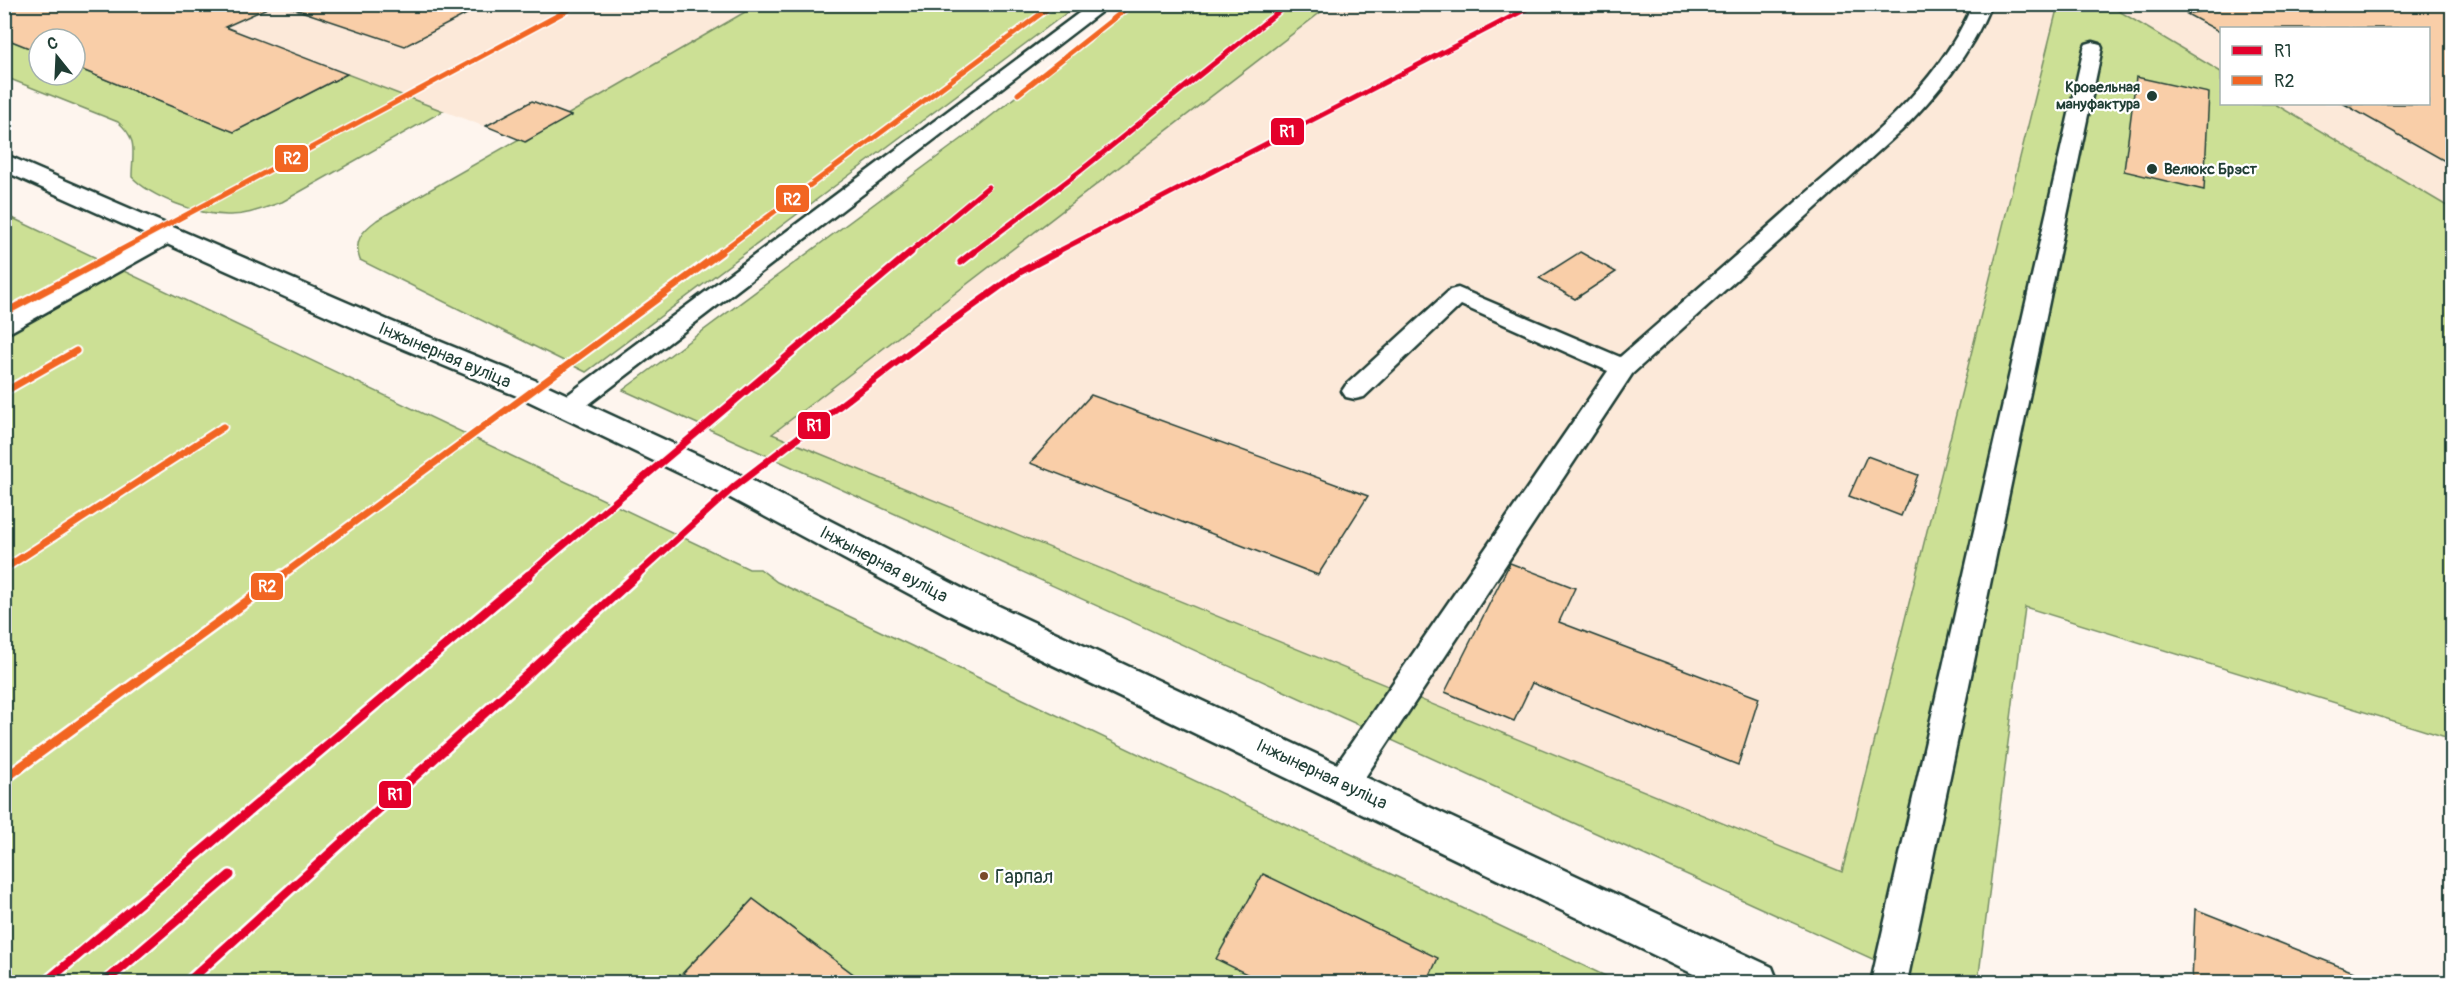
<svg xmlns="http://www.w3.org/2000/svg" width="2457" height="987" font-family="Pangolin,sans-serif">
	<rect width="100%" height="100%" fill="#fef5ee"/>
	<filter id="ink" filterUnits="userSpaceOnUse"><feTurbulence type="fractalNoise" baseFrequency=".0167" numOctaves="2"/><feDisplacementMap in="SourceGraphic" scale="12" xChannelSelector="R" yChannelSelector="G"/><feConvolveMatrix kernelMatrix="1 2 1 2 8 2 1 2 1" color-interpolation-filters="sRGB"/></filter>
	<g filter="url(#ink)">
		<path fill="#fce9d9" d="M 4,5 L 757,5 L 568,114 L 525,142 L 347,74 L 234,132 L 75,67 L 75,39 L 39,39 L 39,52 L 5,38 Z
			M 1316,5 L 2058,5 L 1842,872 L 1401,694 L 772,434 L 1083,191 Z
			M 2109,5 L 2452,5 L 2452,209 L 2275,104 L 2428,104 L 2428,28 L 2222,28 L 2221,72 Z"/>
		<path fill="#cce095" stroke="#768e64" stroke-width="1.5" d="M 757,5 L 1077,5 L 586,372 L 360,260 C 353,241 362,231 377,220 L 519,139 L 526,142 L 567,115 Z
			M 1132,5 L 1330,5 L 772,434 L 1842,872 L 2058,5 L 2109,5 L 2221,72 L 2222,104 L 2275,104 L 2452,209 L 2452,739 L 2025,607 L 1978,982 L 1923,982 L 623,390 L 967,135 Z
			M 4,38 L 39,52 L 39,75 L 75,75 L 75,67 L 234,132 L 347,74 L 443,111 L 282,202 C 264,208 246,216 227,215 C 198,215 151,197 132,177 C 132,152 139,140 118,122 L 5,77 Z
			M 4,214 L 749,569 L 760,569 L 777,582 L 1618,982 L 864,982 L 753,899 L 674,982 L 5,982 Z"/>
		<path fill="#f9cea8" stroke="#1f3d34" stroke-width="1.5" d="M 4,4 L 276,4 L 225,27 L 347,74 L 234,132 L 75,67 L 75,39 L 39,39 L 39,52 L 4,38 Z
			M 280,4 L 486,4 L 405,46 Z
			M 2235,4 L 2452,4 L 2452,165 L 2344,104 L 2428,104 L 2428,28 L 2222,28 L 2222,33 L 2187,14 Z
			M 2136,77 L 2209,93 L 2204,190 L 2124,171 Z
			M 532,101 L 571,116 L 525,142 L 486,126 Z
			M 1580,252 L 1616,272 L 1575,299 L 1539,278 Z
			M 1091,395 L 1368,496 L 1318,575 L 1030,463 Z
			M 1867,456 L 1918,475 L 1901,516 L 1849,496 Z
			M 1510,563 L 1575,588 L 1559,622 L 1759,698 L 1738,765 L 1532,683 L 1514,721 L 1445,692 Z
			M 1263,874 L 1438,958 L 1427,982 L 1263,982 L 1216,959 Z
			M 753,899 L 864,982 L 694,982 L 683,973 Z
			M 2195,909 L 2379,982 L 2192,982 Z"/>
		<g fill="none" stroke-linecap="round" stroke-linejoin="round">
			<g stroke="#1f3d34" stroke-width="5">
				<path id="lane" d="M 1091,4 L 1111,4 L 576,414 L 567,417 L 558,414 L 554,408 L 558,402 Z
					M 1973,4 L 1991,4 C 1971,54 1938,93 1901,131 L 1632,374 L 1354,794 L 1342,798 L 1330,794 L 1326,784 L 1330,774 L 1608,371 L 1461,305 L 1364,397 L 1355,399 L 1346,397 L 1342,391 L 1346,385 L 1450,290 L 1458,288 L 1620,357 C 1678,306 1737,255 1795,203 C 1862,144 1937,89 1973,4 Z
					M 2093,42 L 2100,44 L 2102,48 L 1907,982 L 1871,982 L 2084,48 L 2086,44 Z
					M 169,227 L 177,229 L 180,234 L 177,239 L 12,331 L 4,333 L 4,316 L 161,229 Z"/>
			</g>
			<g stroke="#1f3d34" stroke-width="5">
				<path id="street" d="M 4,154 L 390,321 L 544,384 L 747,478 L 971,593 L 1772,967 L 1778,982 L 1710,982 L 945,613 L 723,494 L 522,398 L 370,335 L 4,171 Z"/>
			</g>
			<use href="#lane" fill="#fff" fill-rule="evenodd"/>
			<use href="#street" fill="#fff" fill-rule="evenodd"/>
			<g stroke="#fff" stroke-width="8">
				<path id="rail-1-far2" d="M 909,253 L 988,187
					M 972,253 L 1079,172 L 1288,4
					M 1055,253 L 1536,4"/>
			</g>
			<g stroke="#fff" stroke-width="11">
				<path id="rail-1-far1" d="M 961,262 L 974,252
					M 527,576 L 911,252
					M 636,576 L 735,486 L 927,339 L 1020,272 L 1058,252"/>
			</g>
			<g stroke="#fff" stroke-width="14">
				<path id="rail-1" d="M 46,982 L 529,575
					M 105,982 L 230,875
					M 188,982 L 637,575"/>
			</g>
			<g stroke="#fff" stroke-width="8">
				<path id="rail-2-far2" d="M 1018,94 L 1132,4
					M 115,253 L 579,4
					M 719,253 L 1054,4"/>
			</g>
			<g stroke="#fff" stroke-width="11">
				<path id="rail-2-far1" d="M 4,313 L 118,252
					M 4,392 L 76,351
					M 4,569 L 223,427
					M 281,576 L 721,252"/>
			</g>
			<g stroke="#fff" stroke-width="14">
				<path id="rail-2" d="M 4,779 L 283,575"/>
			</g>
			<use href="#rail-1-far2" stroke="#e4002b" stroke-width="5"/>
			<use href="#rail-1-far1" stroke="#e4002b" stroke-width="7"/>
			<use href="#rail-1" stroke="#e4002b" stroke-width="9"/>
			<use href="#rail-2-far2" stroke="#f26522" stroke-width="5"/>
			<use href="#rail-2-far1" stroke="#f26522" stroke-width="7"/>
			<use href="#rail-2" stroke="#f26522" stroke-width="9"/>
		</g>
	</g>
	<g fill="#1f3d34" stroke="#fff" stroke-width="2">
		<circle cx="2152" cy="96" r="6"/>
		<circle cx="2152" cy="169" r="6"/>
	</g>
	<circle fill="#7a4b2a" stroke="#fff" stroke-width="2" cx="984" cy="876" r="5"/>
	<g text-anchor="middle" stroke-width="4.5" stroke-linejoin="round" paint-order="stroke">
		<g font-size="15" font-weight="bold" fill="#1f3d34" stroke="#fff" text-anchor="end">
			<text x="2140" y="92">Кровельная<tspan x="2140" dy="17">мануфактура</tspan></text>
			<text x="2164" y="174" text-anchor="start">Велюкс Брэст</text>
		</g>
		<g font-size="18" fill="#1f3d34" stroke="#fff">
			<text transform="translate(445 355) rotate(23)" y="6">Інжынерная вуліца</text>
			<text transform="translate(884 564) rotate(28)" y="6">Інжынерная вуліца</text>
			<text transform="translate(1322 774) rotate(25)" y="6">Інжынерная вуліца</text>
		</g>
		<g font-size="20" fill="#1f3d34" stroke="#fff" text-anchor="start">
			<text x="995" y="883">Гарпал</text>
		</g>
	</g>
	<g stroke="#fff" stroke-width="2">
		<rect x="1270" y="117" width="35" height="29" rx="6" fill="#e4002b"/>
		<rect x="274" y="144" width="35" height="29" rx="6" fill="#f26522"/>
		<rect x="775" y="184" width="35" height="29" rx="6" fill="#f26522"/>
		<rect x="797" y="411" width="34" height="29" rx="6" fill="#e4002b"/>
		<rect x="250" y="572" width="34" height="29" rx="6" fill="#f26522"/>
		<rect x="378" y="780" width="34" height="29" rx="6" fill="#e4002b"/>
	</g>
	<g font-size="16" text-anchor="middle" font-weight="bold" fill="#fff">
		<text x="1287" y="137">R1</text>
		<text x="292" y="164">R2</text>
		<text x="792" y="205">R2</text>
		<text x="814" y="431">R1</text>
		<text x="267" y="592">R2</text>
		<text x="395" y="800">R1</text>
	</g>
	<rect width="2457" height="987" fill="none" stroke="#fff" stroke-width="24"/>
	<rect x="12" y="12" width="2433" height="963" fill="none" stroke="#1f3d34" stroke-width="2" filter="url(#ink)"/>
	<rect x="2220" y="27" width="210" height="78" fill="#ffffff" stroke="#a5b1ae" stroke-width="1.5"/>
	<rect x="2232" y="46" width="30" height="9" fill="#e4002b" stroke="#a5b1ae" stroke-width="1.5"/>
	<text x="2274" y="57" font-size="18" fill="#1f3d34">R1</text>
	<rect x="2232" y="76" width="30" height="9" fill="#f26522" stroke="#a5b1ae" stroke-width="1.5"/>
	<text x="2274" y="87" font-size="18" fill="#1f3d34">R2</text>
	<g transform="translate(57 57) rotate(342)"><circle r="28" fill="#ffffff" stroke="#a5b1ae" stroke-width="1.5"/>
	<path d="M0-4.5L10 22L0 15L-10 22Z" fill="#1f3d34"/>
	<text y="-9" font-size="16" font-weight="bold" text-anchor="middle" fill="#1f3d34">С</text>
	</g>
</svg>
